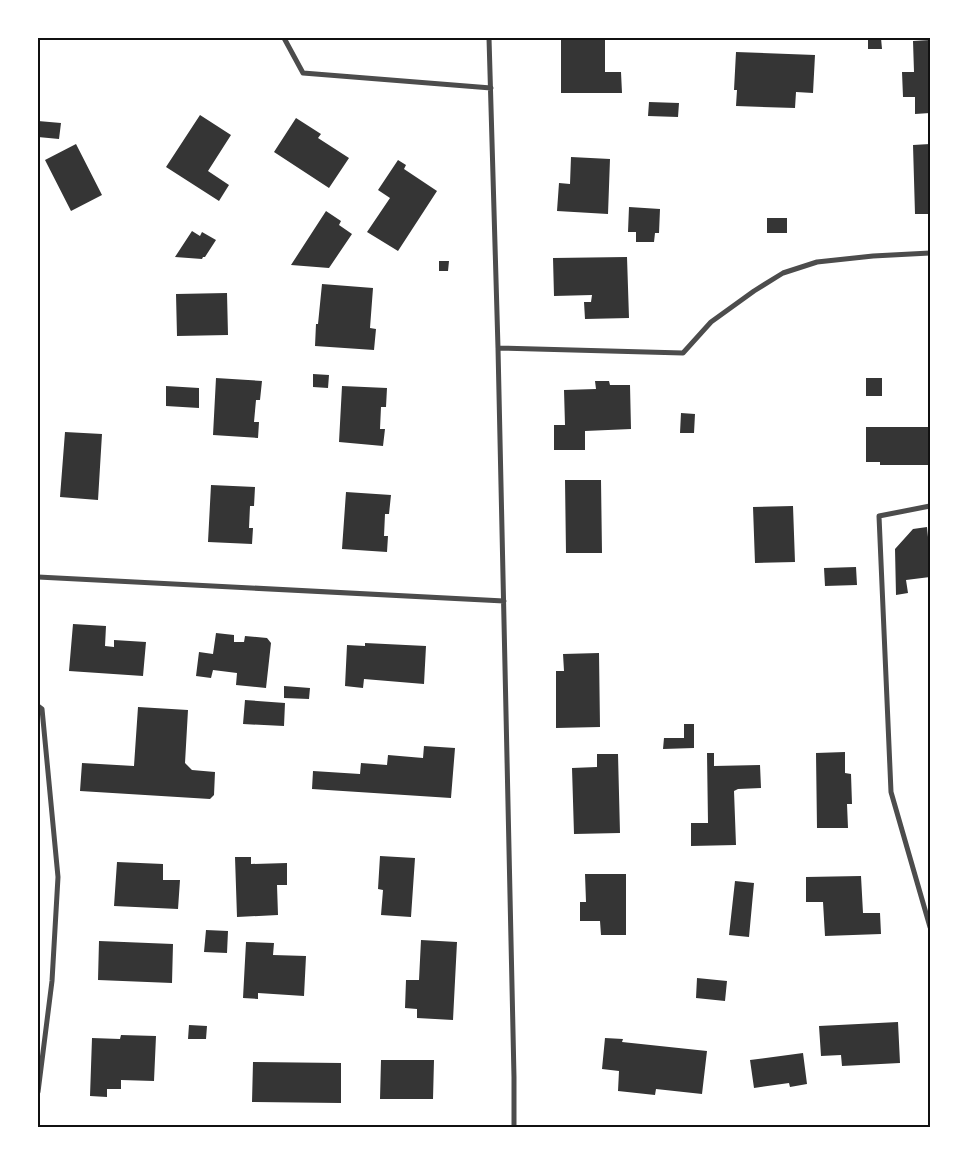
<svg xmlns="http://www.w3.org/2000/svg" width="968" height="1165" font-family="'Asap Condensed',sans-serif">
	<rect width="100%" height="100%" fill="#fff"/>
	<path fill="#353535" d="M 561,38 L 605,38 L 605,72 L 621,72 L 622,93 L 561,93 Z
		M 868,38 L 881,38 L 882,49 L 868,49 Z
		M 930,40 L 930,113 L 915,114 L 915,97 L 903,97 L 902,72 L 914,72 L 913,41 Z
		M 736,52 L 815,55 L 813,93 L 796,92 L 795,108 L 736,106 L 737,90 L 734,90 Z
		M 649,102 L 679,103 L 678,117 L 648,116 Z
		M 200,115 L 231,135 L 208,171 L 229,185 L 219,201 L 166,167 Z
		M 296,118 L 321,134 L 318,138 L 349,158 L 329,188 L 274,152 Z
		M 38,121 L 61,123 L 59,139 L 38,137 Z
		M 76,144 L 102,195 L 71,211 L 45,160 Z
		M 930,144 L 930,214 L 915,214 L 913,145 Z
		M 571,157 L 610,159 L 608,214 L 557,211 L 559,183 L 570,184 Z
		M 398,160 L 406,165 L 404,169 L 437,191 L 398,251 L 367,232 L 390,198 L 378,190 Z
		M 629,207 L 660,209 L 659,233 L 655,233 L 654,242 L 636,242 L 636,232 L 628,232 Z
		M 326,211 L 341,221 L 339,225 L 352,234 L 329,268 L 291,265 Z
		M 767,218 L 787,218 L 787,233 L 767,233 Z
		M 192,231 L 200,236 L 202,232 L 216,240 L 205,257 L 203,257 L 202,259 L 175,257 Z
		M 627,257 L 629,318 L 585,319 L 584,302 L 591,302 L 592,295 L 554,296 L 553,258 Z
		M 439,261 L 449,261 L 448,271 L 439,271 Z
		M 322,284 L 373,288 L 370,328 L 376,329 L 374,350 L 315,346 L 316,324 L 318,324 Z
		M 227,293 L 228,335 L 177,336 L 176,294 Z
		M 313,374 L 329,375 L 328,388 L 313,387 Z
		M 216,378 L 262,381 L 260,400 L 256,400 L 254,422 L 259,422 L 258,438 L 213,435 Z
		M 866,378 L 882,378 L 882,396 L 866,396 Z
		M 595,381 L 609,381 L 610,385 L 630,385 L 631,429 L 585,431 L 585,450 L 554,450 L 554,425 L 565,425 L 564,390 L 596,389 Z
		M 166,386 L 199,388 L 199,408 L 166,406 Z
		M 342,386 L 387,388 L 386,407 L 381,407 L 380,429 L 385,429 L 383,446 L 339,442 Z
		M 681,413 L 695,414 L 694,433 L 680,433 Z
		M 866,427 L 930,427 L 930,465 L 880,465 L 880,462 L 866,462 Z
		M 65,432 L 102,434 L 98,500 L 60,497 Z
		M 565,480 L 601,480 L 602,553 L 566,553 Z
		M 211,485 L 255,487 L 254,506 L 250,506 L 249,528 L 253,528 L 252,544 L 208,542 Z
		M 346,492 L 391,495 L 389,514 L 385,514 L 384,536 L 388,536 L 387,552 L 342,549 Z
		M 793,506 L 795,562 L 755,563 L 753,507 Z
		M 927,527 L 930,557 L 930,577 L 906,580 L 908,593 L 896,595 L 895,549 L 913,529 Z
		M 856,567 L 857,585 L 825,586 L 824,568 Z
		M 73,624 L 106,626 L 105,646 L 114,647 L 114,640 L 146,642 L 143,676 L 69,671 Z
		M 216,633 L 234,635 L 234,642 L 244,642 L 245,636 L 267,638 L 271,643 L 266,688 L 236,685 L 237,673 L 213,670 L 211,678 L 196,676 L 199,652 L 213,654 Z
		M 365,643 L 426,646 L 424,684 L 364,679 L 363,688 L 345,686 L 347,645 L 365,646 Z
		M 599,653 L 600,727 L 556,728 L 556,671 L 564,671 L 563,654 Z
		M 284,686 L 310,688 L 309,699 L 284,698 Z
		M 245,700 L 285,703 L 284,726 L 243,724 Z
		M 138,707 L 188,710 L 185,763 L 192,770 L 215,772 L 214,795 L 210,799 L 80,791 L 82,763 L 134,766 Z
		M 684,724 L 694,724 L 694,748 L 663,749 L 664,738 L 684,738 Z
		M 424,746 L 455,748 L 451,798 L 312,789 L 313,771 L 360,774 L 361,763 L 387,765 L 388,755 L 423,758 Z
		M 845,752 L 845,773 L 851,774 L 852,804 L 847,804 L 848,828 L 817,828 L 816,753 Z
		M 707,753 L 714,753 L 714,766 L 760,765 L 761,788 L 738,789 L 734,791 L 736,845 L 691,846 L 691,823 L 708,823 Z
		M 597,754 L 618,754 L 620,833 L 574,834 L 572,768 L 597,767 Z
		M 380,856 L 415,858 L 411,917 L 381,915 L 383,890 L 378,889 Z
		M 235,857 L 251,857 L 251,864 L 287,863 L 287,885 L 277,885 L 278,915 L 237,917 Z
		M 117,862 L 163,864 L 163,880 L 180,880 L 178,909 L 114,906 Z
		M 585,874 L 626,874 L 626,935 L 601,935 L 600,921 L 580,921 L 580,902 L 586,902 Z
		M 861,876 L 863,913 L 880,913 L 881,934 L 825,936 L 823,902 L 806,902 L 806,877 Z
		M 735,881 L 754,883 L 749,937 L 729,935 Z
		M 206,930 L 228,931 L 227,953 L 204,952 Z
		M 421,940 L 457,942 L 453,1020 L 417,1018 L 417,1009 L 405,1008 L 406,980 L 419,980 Z
		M 99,941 L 173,944 L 172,983 L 98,980 Z
		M 246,942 L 274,943 L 273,955 L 306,956 L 304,996 L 258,993 L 258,999 L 243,998 Z
		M 697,978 L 727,981 L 725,1001 L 696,998 Z
		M 898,1022 L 900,1063 L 842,1066 L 841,1055 L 821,1056 L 819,1026 Z
		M 189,1025 L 207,1026 L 206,1039 L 188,1039 Z
		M 121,1035 L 156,1036 L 154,1081 L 121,1080 L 121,1089 L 107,1089 L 107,1097 L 90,1096 L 92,1038 L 120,1039 Z
		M 605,1038 L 623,1039 L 622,1042 L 707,1051 L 702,1094 L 656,1089 L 655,1095 L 618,1091 L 619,1071 L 602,1069 Z
		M 803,1053 L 807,1084 L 790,1087 L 789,1083 L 754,1088 L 750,1060 Z
		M 381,1060 L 434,1060 L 433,1099 L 380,1099 Z
		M 253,1062 L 341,1063 L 341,1103 L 252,1102 Z"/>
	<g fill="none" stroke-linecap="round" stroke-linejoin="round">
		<path stroke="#111" stroke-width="3" d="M 38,608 L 38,594"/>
		<path stroke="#4c4c4c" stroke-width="5" d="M 284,38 L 303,73 L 491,88
			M 489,38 L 498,348 L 514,1077 L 514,1128
			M 498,348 L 683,353 L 711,322 L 754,291 L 783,273 L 817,262 L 873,256 L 930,253
			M 930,506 L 879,516 L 891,792 L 930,927
			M 38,577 L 504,601
			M 38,706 L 42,709 L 58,877 L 52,981 L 38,1092"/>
	</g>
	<rect width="968" height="1165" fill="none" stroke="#ffffff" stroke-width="78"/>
	<rect x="39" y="39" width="890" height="1087" fill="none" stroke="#111" stroke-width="2"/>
</svg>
